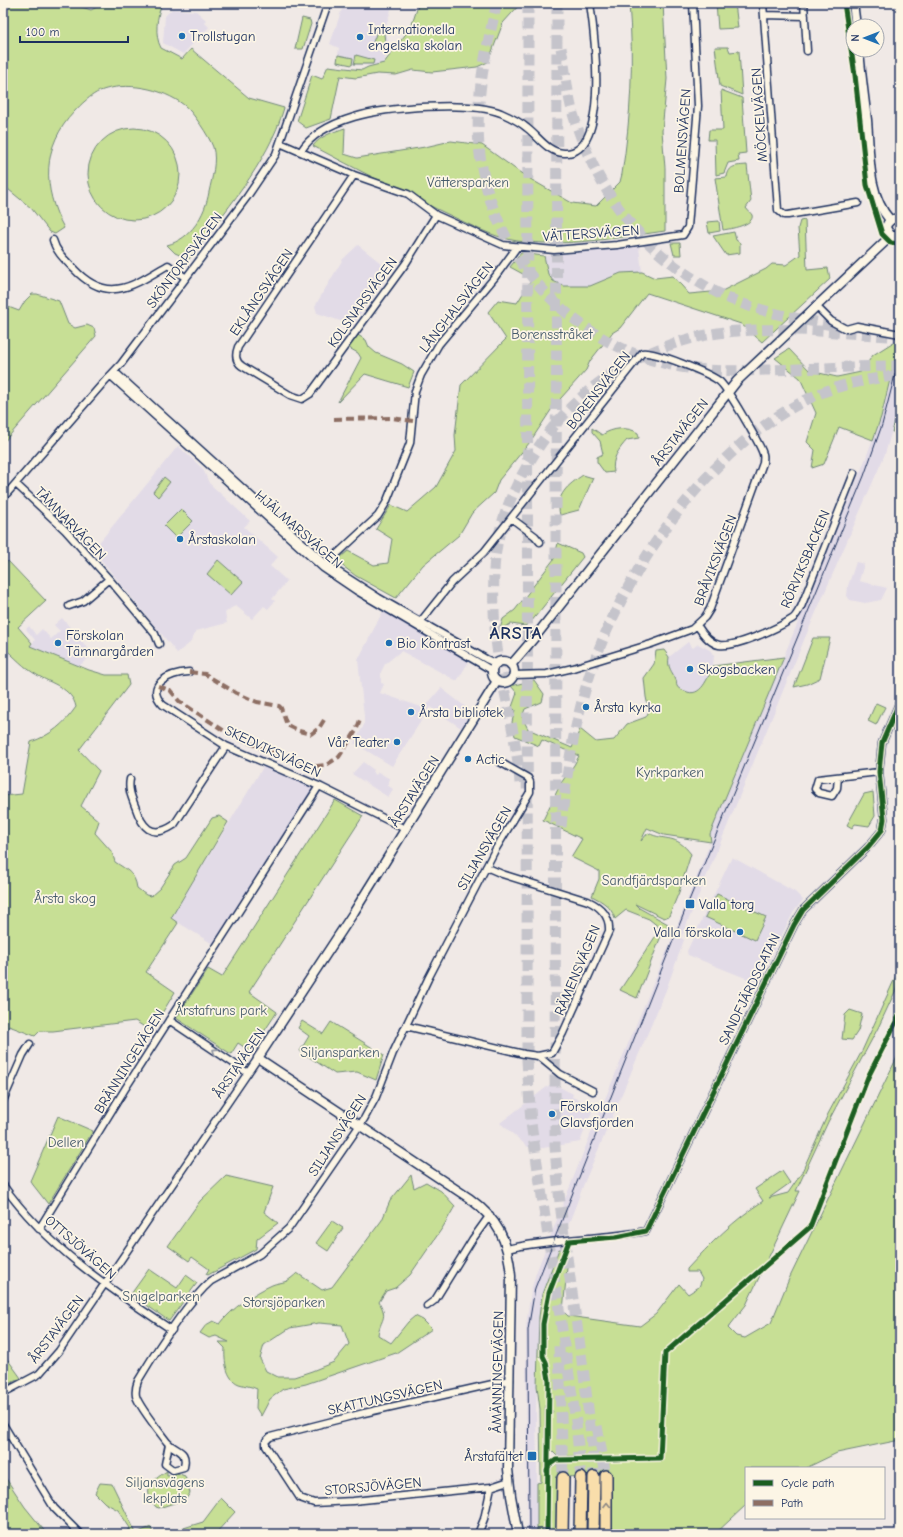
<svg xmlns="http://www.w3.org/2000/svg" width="903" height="1537" font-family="'Comic Neue',sans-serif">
	<rect width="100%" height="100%" fill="#f0e9e6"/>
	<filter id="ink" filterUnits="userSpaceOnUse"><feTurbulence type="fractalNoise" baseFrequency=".025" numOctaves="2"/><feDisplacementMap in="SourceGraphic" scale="8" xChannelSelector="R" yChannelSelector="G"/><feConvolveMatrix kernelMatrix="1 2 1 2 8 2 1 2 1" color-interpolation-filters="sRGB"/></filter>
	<g filter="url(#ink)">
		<path fill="#e2dbe7" d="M 344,3 L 393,3 L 385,29 L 390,47 L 382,65 L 354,65 L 337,62 L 339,48 L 330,44 Z
			M 172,9 L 196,11 L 206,20 L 204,22 L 209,27 L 183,54 L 163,43 L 165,16 Z
			M 358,245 L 391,271 L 352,325 L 317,313 L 315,306 L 343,259 Z
			M 639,247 L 642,272 L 621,273 L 590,286 L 564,286 L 553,281 L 548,274 L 544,256 Z
			M 894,367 L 900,369 L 900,402 L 885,454 L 804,640 L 681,938 L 684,940 L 666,990 L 585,1181 L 542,1294 L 539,1317 L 536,1411 L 538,1523 L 537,1534 L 527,1534 L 526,1326 L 531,1291 L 536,1273 L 595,1123 L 673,936 L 712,838 L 710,834 L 713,827 L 864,463 L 881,417 Z
			M 178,446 L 203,469 L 209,483 L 250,521 L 244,527 L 278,557 L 270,566 L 287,581 L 272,599 L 275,601 L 268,609 L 264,606 L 252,619 L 236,606 L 231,608 L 225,613 L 227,623 L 196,631 L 190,643 L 177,653 L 93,550 Z
			M 856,562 L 864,564 L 859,581 L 887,588 L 881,600 L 865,603 L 850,600 L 847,596 L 848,586 Z
			M 383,611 L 467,659 L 468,663 L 457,681 L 401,651 L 385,664 L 381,672 L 381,683 L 384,684 L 380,693 L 424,708 L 441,688 L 471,711 L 461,728 L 430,707 L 392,766 L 354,743 L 364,725 L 364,716 L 358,660 Z
			M 62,618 L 91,652 L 91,656 L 79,666 L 30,646 L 35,640 L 26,629 L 29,626 L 36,635 L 42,629 L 51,639 L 60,631 L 54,625 Z
			M 688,642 L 693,648 L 698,644 L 710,650 L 714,656 L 713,666 L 704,685 L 697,692 L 690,694 L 679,688 L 668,665 L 669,657 Z
			M 363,762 L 374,770 L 373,772 L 376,775 L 378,772 L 390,779 L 387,785 L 393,789 L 388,797 L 352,774 Z
			M 265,764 L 318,786 L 216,946 L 171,918 Z
			M 732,857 L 795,892 L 803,900 L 793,913 L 758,983 L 688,955 L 687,951 Z
			M 552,1083 L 573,1094 L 572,1097 L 587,1103 L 588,1101 L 595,1104 L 580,1142 L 543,1148 L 528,1147 L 500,1123 Z"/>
		<path fill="#c7df95" stroke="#71877a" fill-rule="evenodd" d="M 3,3 L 69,3 L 91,10 L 105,3 L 162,3 C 157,16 154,35 161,48 L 182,59 L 191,49 L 249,98 L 284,108 C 268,164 223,213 189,259 L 175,253 L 167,245 C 191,239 205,215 209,192 C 212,178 217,161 213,147 C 209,136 193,112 184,105 C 162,88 126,81 100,91 C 91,95 81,104 74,112 C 42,146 42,188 64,228 L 55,234 L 50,232 L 31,208 L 3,185 Z
			M 419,3 L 521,3 L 503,23 L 488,62 L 477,67 L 432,72 L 413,70 L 396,75 L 377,74 L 356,78 L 340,76 L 331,119 L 306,128 L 297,121 L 312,75 L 322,79 L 328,66 L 362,70 L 368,67 L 384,63 L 411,27 Z
			M 629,3 L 663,3 L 667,79 L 662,131 L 665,168 L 665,231 C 617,238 565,247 517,241 C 491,237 467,223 443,212 C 399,191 356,169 313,146 C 320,136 333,132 345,128 L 344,154 L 357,158 L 425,147 L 451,141 L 482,145 L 525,176 L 572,203 L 596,206 L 620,182 L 622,174 C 631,116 634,62 629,3 Z
			M 716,3 L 735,3 L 738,28 L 718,29 Z
			M 302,18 L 310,20 L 311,24 L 303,49 L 295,49 Z
			M 379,26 L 383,28 L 385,41 L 382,46 L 373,42 Z
			M 715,47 L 728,47 L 730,52 L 739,51 L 742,95 L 720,86 Z
			M 338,55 L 353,58 L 352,65 L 337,62 Z
			M 356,55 L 374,60 L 373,64 L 354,64 Z
			M 721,90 L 742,98 L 746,153 L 738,154 L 739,161 L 728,163 L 724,173 L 716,175 L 715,140 L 708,140 L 709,130 L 723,130 Z
			M88 174a46 46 0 1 1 92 0a46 46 0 1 1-92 0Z
			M 747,165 L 751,201 L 746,208 C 748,211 751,213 752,215 C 755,225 729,229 723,230 L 715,178 L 727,177 C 729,165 736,166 747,165 Z
			M 805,220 L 807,270 L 828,268 L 830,279 L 762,342 L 741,324 L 647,293 L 620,328 L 612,333 L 590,361 L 586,370 L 553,407 L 530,442 L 499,480 L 494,493 L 472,513 L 459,535 L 423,565 L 396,598 L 356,576 L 336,561 L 348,551 L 374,565 L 388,563 L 392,539 L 376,529 L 391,505 L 407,512 L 436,487 L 456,451 L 455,435 L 461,385 L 506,339 L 488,312 L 498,300 L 517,303 L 532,279 L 510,267 L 521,253 L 544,256 L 548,274 L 553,281 L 564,286 L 590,286 L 621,273 L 642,272 L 655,278 L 673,276 L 689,294 L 722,291 L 766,269 L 772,264 L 786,265 L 800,255 L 798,228 L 800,221 Z
			M 719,221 L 720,231 L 709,233 L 707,222 Z
			M 734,232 L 736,240 L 740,243 L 740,253 L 726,255 L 713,236 Z
			M 671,243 L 680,243 L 681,255 L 674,255 Z
			M 32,294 L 37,294 L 59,301 L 68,324 L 75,328 L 87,325 L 94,328 L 96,336 L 3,443 L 3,305 L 19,311 L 25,301 Z
			M 356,334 L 366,340 L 369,347 L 376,353 L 402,364 L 414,372 L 408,387 L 365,374 L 338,402 L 361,358 L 358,353 L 349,348 Z
			M 900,338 L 881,417 L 873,440 L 839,427 L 824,464 L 812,468 L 815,450 L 807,442 L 816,413 L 800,378 L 775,358 L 789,349 L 810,371 L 837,377 L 861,372 L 873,355 Z
			M 900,402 L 900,431 L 892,432 Z
			M 592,428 L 602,435 C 612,428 628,426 638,433 L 639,438 L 627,440 C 619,449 611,459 614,472 L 605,473 L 597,462 L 597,457 L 603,454 L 600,441 L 592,432 Z
			M 583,475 L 593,478 L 579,510 L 560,515 C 555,495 568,485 583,475 Z
			M 164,477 L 170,482 L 158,497 L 153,492 Z
			M 181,509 L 193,521 L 176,538 L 164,526 Z
			M 558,543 L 581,553 L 583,557 L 531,622 L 525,626 L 511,624 L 500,629 L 503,619 L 515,610 L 554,559 Z
			M 218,560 L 243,582 L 231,595 L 207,574 Z
			M 8,561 L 46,601 L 18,627 L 32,643 L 30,646 L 89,670 L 106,675 L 127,675 L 129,685 L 79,750 L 99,771 L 81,806 L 99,821 L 95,833 L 112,852 L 115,862 C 127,870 135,873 137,888 L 146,895 L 151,896 L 160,888 L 175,865 L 186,858 L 212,818 L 219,816 L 228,822 L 171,918 L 178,923 L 146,972 L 175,992 L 151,1031 L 135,1021 L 53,1031 L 40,1031 L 35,1036 L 9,1026 L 3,1038 L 3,796 L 22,794 L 31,742 C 51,735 64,724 76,707 C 72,688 52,684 37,675 C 24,668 14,656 3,647 L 3,614 L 5,612 L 3,610 L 3,566 Z
			M 813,638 L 830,638 L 820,678 L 807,684 L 794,687 Z
			M 664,650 L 669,657 C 667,668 672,671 676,680 C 677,681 676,684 677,686 C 678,689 682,690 685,691 C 701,699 708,677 713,666 L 784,657 L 713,827 L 710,834 L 711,842 L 664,835 L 647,828 L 641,841 L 648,833 C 667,842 675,833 691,854 L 679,892 L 669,916 L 664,918 L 635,904 L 639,908 L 668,924 L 665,932 L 649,919 L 626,910 L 615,919 C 611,906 603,902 592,896 L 599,879 L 599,871 L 571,857 L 582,839 L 543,820 L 561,783 L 574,765 L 579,756 L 542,740 L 539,746 L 515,736 L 512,722 L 515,710 L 512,707 L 517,693 L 511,686 L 534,680 L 544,694 L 542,702 L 525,709 L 522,717 L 528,729 L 572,748 L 580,729 L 596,742 L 614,740 L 627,724 L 646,717 L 649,711 L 646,697 L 644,678 L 654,664 L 656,651 Z
			M 876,703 L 885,707 L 876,725 L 868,721 Z
			M 873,792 L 875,816 L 869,826 L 855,824 L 852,828 L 847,825 L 864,794 Z
			M 335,800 L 363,816 L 249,992 L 277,1012 L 252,1050 L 250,1051 L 238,1043 L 231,1054 L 176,1018 L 208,969 L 222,977 Z
			M 717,894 L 766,917 L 755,940 L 705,917 Z
			M 657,934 L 661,936 L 637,998 L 620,990 Z
			M 900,967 L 900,981 L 879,1026 L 828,1122 L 796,1191 L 800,1191 L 746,1305 L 728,1328 L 736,1336 L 745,1338 L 771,1323 L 789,1279 L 900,1051 L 900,1440 L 837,1453 L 806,1468 L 746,1468 L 746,1505 L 715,1534 L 612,1534 L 611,1477 L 613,1476 L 555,1477 L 557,1479 L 557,1534 L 549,1534 L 549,1476 L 552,1467 L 561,1462 L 616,1461 L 612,1456 L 557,1456 L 549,1448 L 550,1419 L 553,1411 L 545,1405 L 545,1534 L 537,1534 L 537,1483 L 541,1482 L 540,1409 L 537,1386 L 539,1317 L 542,1294 L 559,1249 L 566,1250 L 568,1257 L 563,1311 L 568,1316 L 640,1326 L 656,1314 L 679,1284 L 688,1294 L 699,1287 L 702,1279 L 698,1272 L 687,1272 L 687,1269 C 710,1244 735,1219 763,1201 L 755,1189 L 782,1171 L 790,1183 L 769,1198 L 788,1193 L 801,1174 L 828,1114 L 862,1051 Z
			M 850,1010 L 862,1014 L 858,1031 L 852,1040 L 842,1039 L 845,1015 Z
			M 302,1021 L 323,1034 L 331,1022 L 384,1055 L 376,1080 L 357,1072 L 335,1074 L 300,1051 L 309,1036 L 298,1028 Z
			M 58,1116 L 93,1131 L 48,1204 L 30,1181 Z
			M 411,1175 L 414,1188 L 426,1182 L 441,1191 L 455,1206 L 443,1227 L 410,1275 L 395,1288 L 386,1291 L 379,1302 C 389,1319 380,1319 378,1335 L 391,1343 L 408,1322 L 415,1316 L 423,1320 L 432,1329 L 396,1353 L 306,1384 L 283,1389 L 270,1399 L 261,1416 L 256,1408 L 257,1389 C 251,1386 245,1386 239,1384 C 226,1379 224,1360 225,1348 L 219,1342 L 229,1342 L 216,1336 L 209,1338 L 200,1333 L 206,1325 L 213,1321 L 220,1324 C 231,1309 254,1293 272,1285 C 276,1283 282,1283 287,1281 C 290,1279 294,1276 297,1273 L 322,1290 L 332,1287 L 382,1220 L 390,1201 ZM 319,1323 L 342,1325 L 349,1344 L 334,1362 L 312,1371 L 294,1377 L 278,1377 L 266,1371 L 260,1359 L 264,1345 L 290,1328 Z
			M 226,1176 L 273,1187 L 264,1212 L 278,1223 L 257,1239 L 256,1249 L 208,1275 L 206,1274 L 209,1269 L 192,1257 L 189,1261 L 168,1246 L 200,1201 Z
			M 332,1221 L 343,1228 L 328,1251 L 316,1243 Z
			M 149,1269 L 177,1288 L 186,1275 L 197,1283 L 169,1321 L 131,1294 Z
			M 3,1353 L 21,1378 L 3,1387 Z
			M 167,1471 L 167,1476 L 174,1475 L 174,1472 L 185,1476 L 190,1493 L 186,1499 L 159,1508 L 156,1507 C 141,1490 151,1481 167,1471 Z
			M 3,1474 L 25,1507 L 47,1534 L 3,1534 Z
			M 100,1483 L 112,1484 L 136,1533 L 151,1527 L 153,1534 L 126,1534 L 130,1528 L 118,1510 L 105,1503 L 95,1493 Z
			M 221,1498 L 235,1512 L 215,1534 L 164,1534 L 203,1522 Z"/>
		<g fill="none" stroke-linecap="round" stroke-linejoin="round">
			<path stroke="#c5c4cb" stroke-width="11" stroke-dasharray="11 5.5" stroke-linecap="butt" d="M 497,3 C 486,49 475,98 479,146 C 489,253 570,345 676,366 C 706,372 736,371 766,370 C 811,369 855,366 900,366
				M 528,3 L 527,1060 L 531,1123 L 576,1422 L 581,1478
				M 557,3 L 555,1146 C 562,1257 588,1366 594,1477
				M 561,48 C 566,71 567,95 574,117 C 598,194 644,254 716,292 C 752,311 798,319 838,326
				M 520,783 C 517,742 506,702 499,661 C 494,631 493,601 494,571 C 496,526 514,485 538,448 C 582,380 658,336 738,331 C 792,327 846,333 900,337
				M 561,827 C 566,775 574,724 590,674 C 624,571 708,449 806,400 C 834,385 868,379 900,375
				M 559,1346 L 563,1478
				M 597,1426 L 606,1476"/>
			<g stroke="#1b2f5e" stroke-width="9">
				<path id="street" d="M 763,3 L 778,210 L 784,215 L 788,215 L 858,203
					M 804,3 L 807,51
					M 764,15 L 805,16
					M 280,143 L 354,175 L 408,194 L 436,215 L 503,245 L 554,250 L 617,245 L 683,235 L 688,227 L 698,106 L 693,3
					M 301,151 C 312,133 334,123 354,117 C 386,107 470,101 501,113 C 510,117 519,121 527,128 C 539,137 547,152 564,153 C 611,156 594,31 590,3
					M 354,175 L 238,347 C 235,355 235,361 242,366 L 290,395 L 302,399 L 310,394 L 406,263 L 436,215
					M 53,240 C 56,252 65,260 74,269 C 108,305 133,286 168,265 L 186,278
					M 816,306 L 831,321 L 846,329 L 857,326 L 900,334
					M 115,372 L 326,564 L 379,598 L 486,659 L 497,664
					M 111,376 L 323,568 L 357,591 L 493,671
					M 16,484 L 65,530 L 109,579 L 155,634 L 159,644
					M 3,498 L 104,382 L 121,364 L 247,197 L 276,154 L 328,3
					M 511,518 L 535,536 L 540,542
					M 324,566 L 378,516 L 386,503 L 410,443 L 415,391 L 421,375 L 439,344 L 495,277 L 517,247
					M 69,606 L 83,601 L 109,579
					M 697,625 C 702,633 709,643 719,645 C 735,648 778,628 792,619 C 796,617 798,611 801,607 L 854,473
					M 417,626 L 452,582 L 484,552 L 642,353 C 655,351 708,373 719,381 C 727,387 760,444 763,454 C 764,457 763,460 763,463 L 710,609 L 705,617 L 692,629 L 651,644 L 573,668 L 547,674 L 514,675
					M 189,672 C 171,673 143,684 163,705 L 226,746 L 321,787 L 405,829
					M 838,777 L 837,788 L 832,796 L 819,793 L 815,789 L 818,779 L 879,772
					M 130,779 C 128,789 131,796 135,806 C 142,827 151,840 174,825 L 226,746
					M 169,1020 L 248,1073
					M 406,1026 L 524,1054 L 538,1056 L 552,1053 L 563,1033 L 609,931 C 610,916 601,907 588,901 L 502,874 L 486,867
					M 538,1056 L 560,1074 L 593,1091
					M 3,1101 L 23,1055 L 30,1044
					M 3,1185 C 46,1246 110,1289 172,1330
					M 39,1229 L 125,1089 L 319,786
					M 507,1249 C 552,1238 600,1240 646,1231 L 794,925 L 803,910 L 868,847 L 882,830 L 884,819 L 879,772 L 882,743 L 900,701
					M 427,1306 L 435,1300 L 472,1240 L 490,1215
					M 3,1393 L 39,1374 L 59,1351 L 258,1058
					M 3,1424 L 54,1508 L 80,1534
					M 169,1444 L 165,1464 L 173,1470 L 184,1467 C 188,1449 176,1452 167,1442 C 161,1434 138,1405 136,1396 C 135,1390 136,1386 138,1381 C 156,1351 185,1304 211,1281 L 260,1254 L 289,1228 L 364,1119 L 376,1097 L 393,1053 L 428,979 L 494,852 L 530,792 L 530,782 L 528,778 L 498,761
					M 509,1481 L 491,1487 L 353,1501 L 314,1503 L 300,1498 L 266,1446 L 266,1441 L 270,1437 L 364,1413 L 510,1380
					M 478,1534 L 484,1519 L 491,1487"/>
			</g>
			<g stroke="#1b2f5e" stroke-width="11">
				<path id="secondary" d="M 853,3 L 856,26
					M 859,50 C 861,73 864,97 867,120 C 870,153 867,194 890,220
					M 900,219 C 893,217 887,221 886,228 L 891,236 L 900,236
					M492 672a11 11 0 1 1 22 0a11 11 0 1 1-22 0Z
					M 511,665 L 535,637 L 737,381 L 891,236
					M 497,681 L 354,912 L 258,1058 L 469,1198 C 498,1219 508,1240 511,1276 L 508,1469 L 511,1496 L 518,1534"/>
			</g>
			<g stroke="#1b2f5e" stroke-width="14">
				<path id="highway" d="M 606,1476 L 606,1534
					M 562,1534 L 563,1478
					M 580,1534 L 581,1478
					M 593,1534 L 594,1477"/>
			</g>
			<use href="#street" stroke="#fcf5e5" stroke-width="6"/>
			<use href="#secondary" stroke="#fcf5e5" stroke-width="8"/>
			<use href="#highway" stroke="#f9deab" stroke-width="11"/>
			<path stroke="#1b2f5e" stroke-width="1" d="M 529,1534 L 528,1330 L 535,1288 L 688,903 L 864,476 L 882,425 L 897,367"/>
			<path stroke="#8d6e63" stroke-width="4" stroke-dasharray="8 4" stroke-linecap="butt" d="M 334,419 L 392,418 L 413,421
				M 189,672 L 205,674 L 236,693 L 257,702 L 279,706 L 281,708 L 287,725 L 299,731 L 311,734 L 319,728 L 324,720
				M 158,686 L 170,690 L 179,701 L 229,734 L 297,763 L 309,767 L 326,765 L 339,757 L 356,731 L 360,720"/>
			<g stroke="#fcf5e5" stroke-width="8">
				<path id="cycleway" d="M 844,3 L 855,75 L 867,185 L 882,234 L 891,243 L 900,244
					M 547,1471 L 549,1465 L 556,1460 L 660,1458 L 665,1353 L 810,1227 L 868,1077 L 900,1014
					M 547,1534 L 549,1380 L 546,1362 L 543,1356 L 543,1324 L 549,1293 L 569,1241 L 616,1237 L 646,1231 L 794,925 L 803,910 L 868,847 L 882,830 L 884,819 L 879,772 L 882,743 L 900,701"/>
			</g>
			<use href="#cycleway" stroke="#1b5e20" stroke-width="5"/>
		</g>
		<defs><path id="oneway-chevron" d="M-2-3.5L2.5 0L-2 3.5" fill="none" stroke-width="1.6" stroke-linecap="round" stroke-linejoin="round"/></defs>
		<use stroke="#8c92a2" href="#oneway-chevron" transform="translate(215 1051) rotate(-147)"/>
		<use stroke="#8a8684" href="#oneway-chevron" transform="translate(607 1505) rotate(-91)"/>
	</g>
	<g fill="#1f6fb2" stroke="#fcf5e5" stroke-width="1.5">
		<circle cx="182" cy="36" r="4"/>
		<circle cx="360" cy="37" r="4"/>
		<circle cx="180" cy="539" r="4"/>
		<circle cx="58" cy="643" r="4"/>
		<circle cx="389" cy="643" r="4"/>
		<circle cx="690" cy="669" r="4"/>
		<circle cx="586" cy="707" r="4"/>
		<circle cx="411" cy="712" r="4"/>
		<circle cx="397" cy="742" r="4"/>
		<circle cx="468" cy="759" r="4"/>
		<rect x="685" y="899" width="10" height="10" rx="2"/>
		<circle cx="740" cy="932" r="4"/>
		<circle cx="552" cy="1114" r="4"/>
		<rect x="527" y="1451" width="10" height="10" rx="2"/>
	</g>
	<g text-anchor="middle" stroke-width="3.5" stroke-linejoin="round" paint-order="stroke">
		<g font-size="14" fill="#1b2f5e" stroke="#fcf5e5" text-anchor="start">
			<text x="368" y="34">Internationella<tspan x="368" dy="16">engelska skolan</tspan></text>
			<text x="190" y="41">Trollstugan</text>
			<text x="188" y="544">Årstaskolan</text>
			<text x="66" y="640">Förskolan<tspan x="66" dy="16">Tämnargården</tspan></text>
			<text x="397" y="648">Bio Kontrast</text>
			<text x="698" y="674">Skogsbacken</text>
			<text x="594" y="712">Årsta kyrka</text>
			<text x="419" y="717">Årsta bibliotek</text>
			<text x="389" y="747" text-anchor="end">Vår Teater</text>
			<text x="476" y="764">Actic</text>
			<text x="699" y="909">Valla torg</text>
			<text x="732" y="937" text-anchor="end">Valla förskola</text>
			<text x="560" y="1111">Förskolan<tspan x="560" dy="16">Glavsfjorden</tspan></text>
			<text x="523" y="1461" text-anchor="end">Årstafältet</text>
		</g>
		<g font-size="14" fill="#1b2f5e" stroke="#fcf5e5">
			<text transform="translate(759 115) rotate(-94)" y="5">MÖCKELVÄGEN</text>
			<text transform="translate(682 141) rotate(-86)" y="5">BOLMENSVÄGEN</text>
			<text transform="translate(591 233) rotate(-4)" y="5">VÄTTERSVÄGEN</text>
			<text transform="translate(184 260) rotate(-53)" y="5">SKÖNTORPSVÄGEN</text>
			<text transform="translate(261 292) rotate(-56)" y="5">EKLÅNGSVÄGEN</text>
			<text transform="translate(362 302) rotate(-54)" y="5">KOLSNARSVÄGEN</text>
			<text transform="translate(456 307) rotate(-52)" y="5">LÅNGHALSVÄGEN</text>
			<text transform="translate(598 390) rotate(-52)" y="5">BORENSVÄGEN</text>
			<text transform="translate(680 432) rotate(-52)" y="5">ÅRSTAVÄGEN</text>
			<text transform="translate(71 523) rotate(46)" y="5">TÄMNARVÄGEN</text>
			<text transform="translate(299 529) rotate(41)" y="5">HJÄLMARSVÄGEN</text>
			<text transform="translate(805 559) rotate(-67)" y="5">RÖRVIKSBACKEN</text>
			<text transform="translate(715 560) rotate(-69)" y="5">BRÅVIKSVÄGEN</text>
			<text transform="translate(273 751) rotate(25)" y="5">SKEDVIKSVÄGEN</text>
			<text transform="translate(414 791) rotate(-58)" y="5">ÅRSTAVÄGEN</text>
			<text transform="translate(484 848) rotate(-60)" y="5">SILJANSVÄGEN</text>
			<text transform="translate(577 970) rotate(-67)" y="5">RÄMENSVÄGEN</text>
			<text transform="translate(749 989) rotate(-64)" y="5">SANDFJÄRDSGATAN</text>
			<text transform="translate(129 1061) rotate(-58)" y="5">BRÄNNINGEVÄGEN</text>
			<text transform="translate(239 1063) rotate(-56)" y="5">ÅRSTAVÄGEN</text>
			<text transform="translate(337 1135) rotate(-57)" y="5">SILJANSVÄGEN</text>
			<text transform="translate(81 1247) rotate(41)" y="5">OTTSJÖVÄGEN</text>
			<text transform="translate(56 1329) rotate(-53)" y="5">ÅRSTAVÄGEN</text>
			<text transform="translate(497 1372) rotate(-89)" y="5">ÅMÄNNINGEVÄGEN</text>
			<text transform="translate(385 1397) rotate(-13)" y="5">SKATTUNGSVÄGEN</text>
			<text transform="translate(373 1486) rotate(-5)" y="5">STORSJÖVÄGEN</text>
		</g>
		<g font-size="14" fill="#465b6c" stroke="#fcf5e5">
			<text x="468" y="187">Vättersparken</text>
			<text x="552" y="339">Borensstråket</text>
			<text x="670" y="777">Kyrkparken</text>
			<text x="654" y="885">Sandfjärdsparken</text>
			<text x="65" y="903">Årsta skog</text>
			<text x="221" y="1015">Årstafruns park</text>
			<text x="340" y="1057">Siljansparken</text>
			<text x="66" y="1147">Dellen</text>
			<text x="161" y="1301">Snigelparken</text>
			<text x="284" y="1307">Storsjöparken</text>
			<text x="165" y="1487">Siljansvägens<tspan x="165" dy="16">lekplats</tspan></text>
		</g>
		<g font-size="18" font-weight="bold" letter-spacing="1" fill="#1b2f5e" stroke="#fcf5e5">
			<text x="516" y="639">ÅRSTA</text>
		</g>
	</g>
	<rect width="903" height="1537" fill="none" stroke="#fcf5e5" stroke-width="16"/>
	<rect x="8" y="8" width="887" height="1521" fill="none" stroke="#1b2f5e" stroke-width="1.5" filter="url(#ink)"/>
	<rect x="745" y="1467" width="140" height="52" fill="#fcf5e5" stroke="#a2a6af"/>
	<rect x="753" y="1480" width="20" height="6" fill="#1b5e20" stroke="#a2a6af"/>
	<text x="781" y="1487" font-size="12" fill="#1b2f5e">Cycle path</text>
	<rect x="753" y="1500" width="20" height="6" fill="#8d6e63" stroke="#a2a6af"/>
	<text x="781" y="1507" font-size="12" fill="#1b2f5e">Path</text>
	<g transform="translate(865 38) rotate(270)"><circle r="19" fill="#fcf5e5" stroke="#a2a6af"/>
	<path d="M0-3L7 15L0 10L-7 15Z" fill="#1f6fb2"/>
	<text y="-6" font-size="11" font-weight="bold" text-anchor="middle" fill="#1b2f5e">N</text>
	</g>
	<path d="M20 36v6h108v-6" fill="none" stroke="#1b2f5e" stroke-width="2"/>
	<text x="26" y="36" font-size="12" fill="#1b2f5e" stroke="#fcf5e5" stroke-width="3" paint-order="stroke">100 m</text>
</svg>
